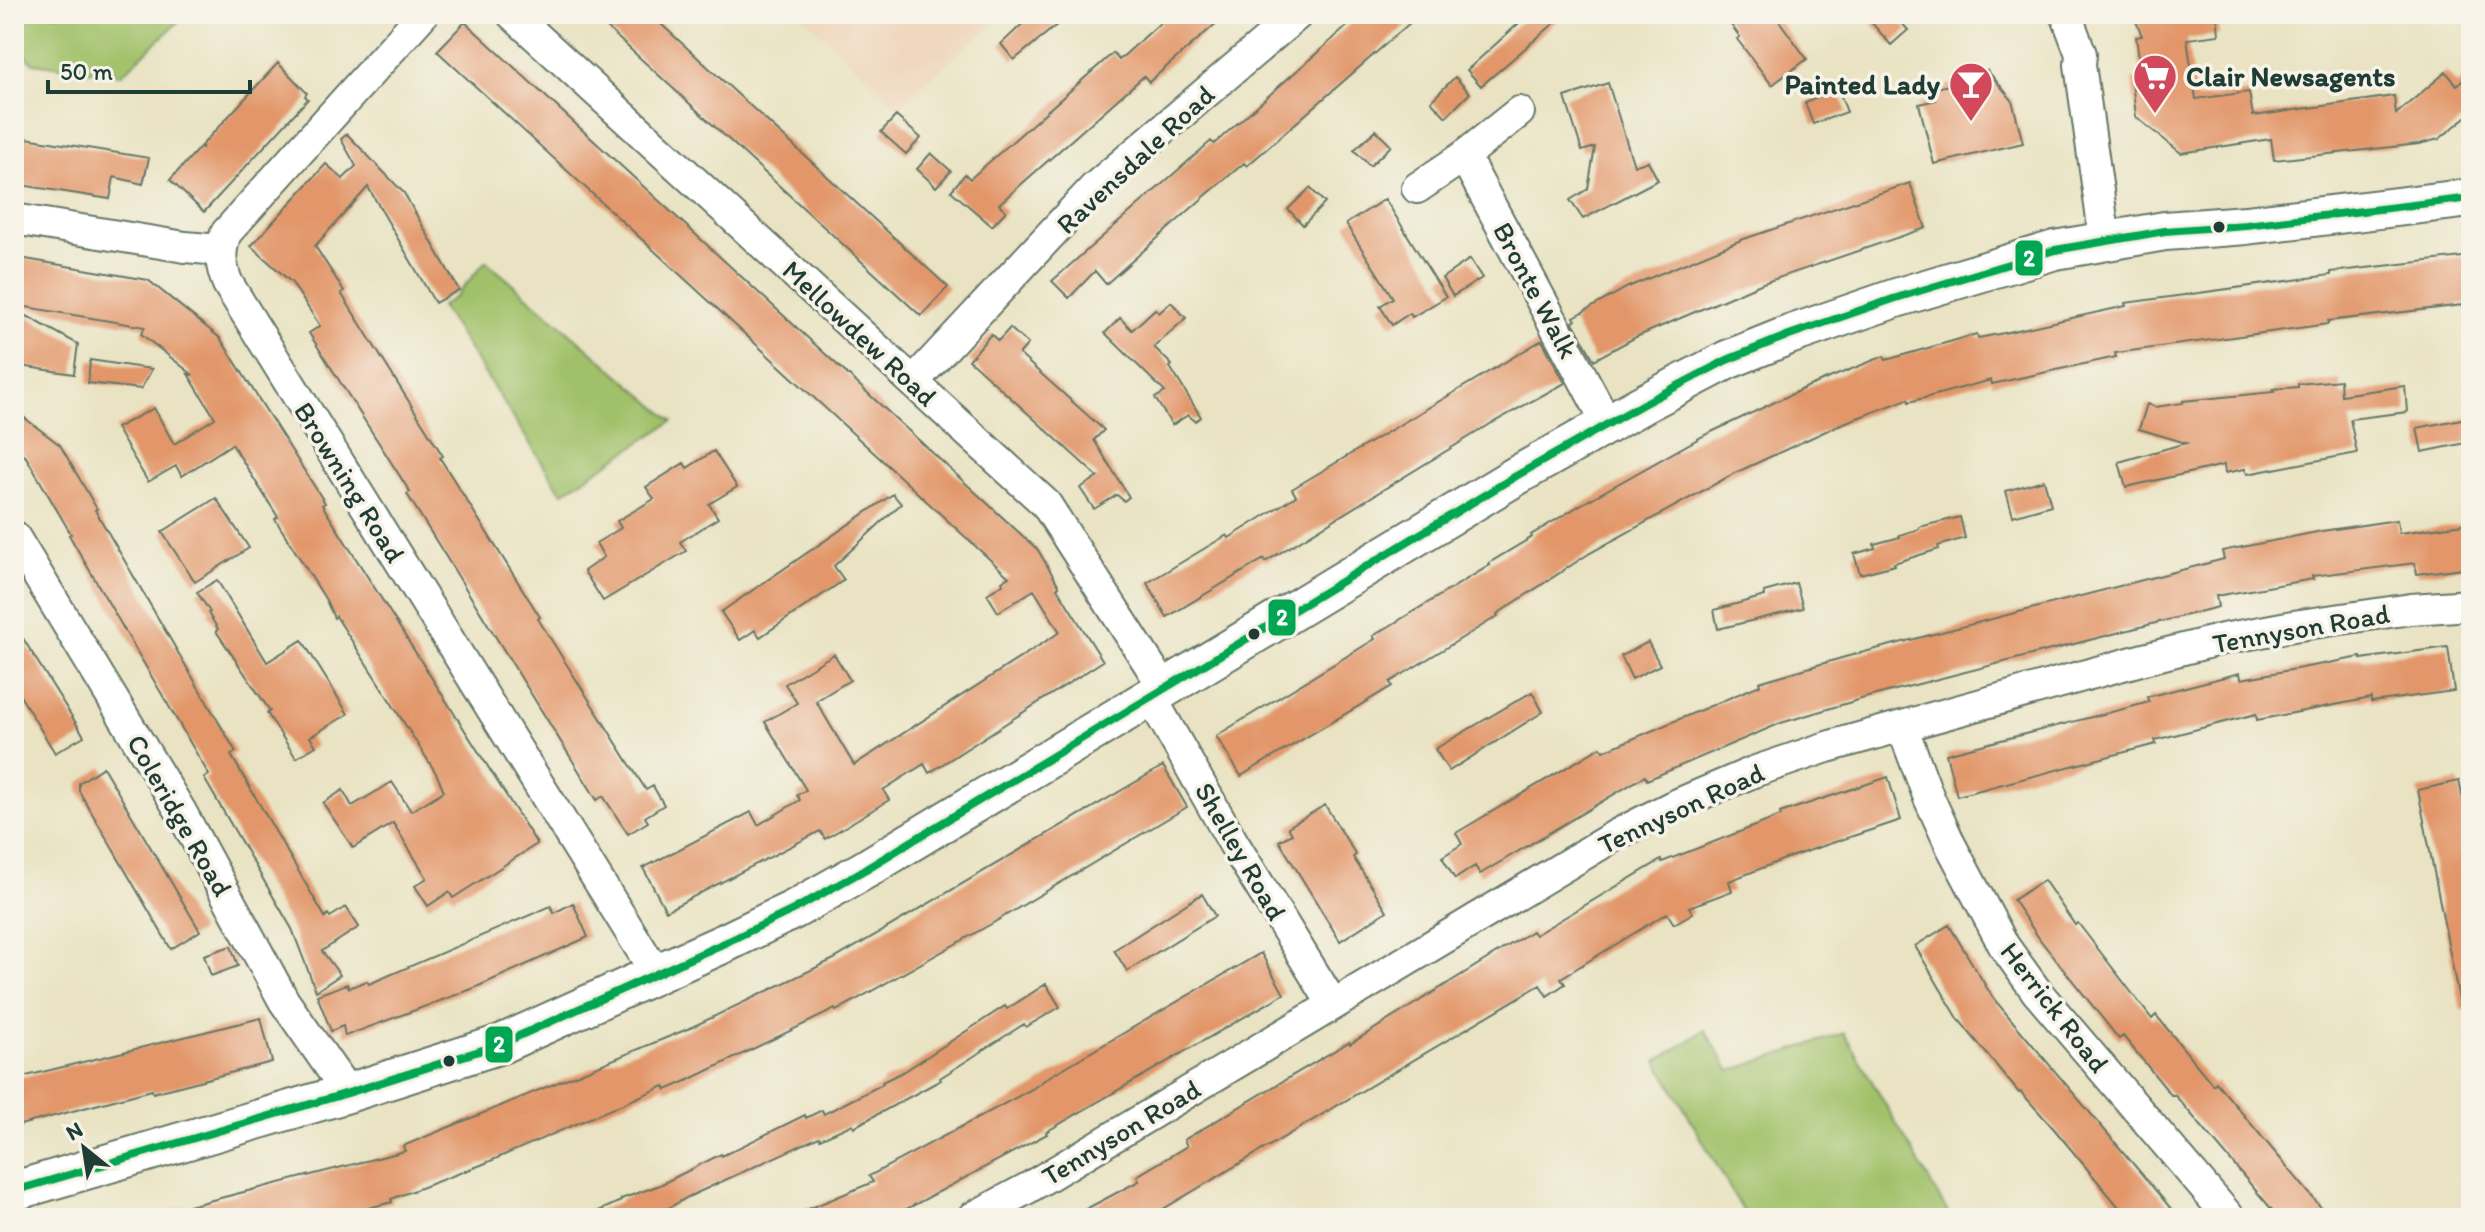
<svg xmlns="http://www.w3.org/2000/svg" width="2485" height="1232" font-family="Itim,sans-serif">
	<rect width="100%" height="100%" fill="#f7f3e8"/>
	<filter id="ink" filterUnits="userSpaceOnUse"><feTurbulence type="fractalNoise" baseFrequency=".0125" numOctaves="2"/><feDisplacementMap in="SourceGraphic" scale="16" xChannelSelector="R" yChannelSelector="G"/><feConvolveMatrix kernelMatrix="1 2 1 2 8 2 1 2 1" color-interpolation-filters="sRGB"/></filter>
	<filter id="wash" filterUnits="userSpaceOnUse"><feTurbulence type="fractalNoise" baseFrequency=".006" numOctaves="4" result="noise"/><feDisplacementMap in="SourceGraphic" scale="32" xChannelSelector="R" yChannelSelector="G"/><feGaussianBlur stdDeviation="1.8" result="paint"/><feColorMatrix in="noise" values="0 0 0 0 0 0 0 0 0 0 0 0 0 0 0 0 0 1.4 0 .05"/><feComposite in="paint" operator="in"/></filter>
	<g filter="url(#wash)">
		<rect width="100%" height="100%" fill="#e9e3c3"/>
		<path fill="#efd6bc" d="M 800,14 L 1004,14 L 898,107 Z"/>
		<path fill="#a0c169" stroke="#607f4e" stroke-width="2" d="M 14,14 L 187,14 L 121,75 L 33,63 L 14,43 Z
			M 486,261 L 673,421 L 562,493 L 441,306 L 455,297 Z
			M 1705,1030 L 1730,1071 L 1844,1033 L 1951,1218 L 1747,1218 L 1657,1061 Z"/>
		<g id="blocks">
			<path fill="#e29669" d="M 592,14 L 650,14 L 948,287 L 921,316 Z
				M 1033,14 L 1070,14 L 1014,60 L 1001,44 Z
				M 1170,14 L 1227,14 L 1149,82 L 1144,76 L 999,204 L 1006,211 L 992,226 L 951,191 L 965,174 L 970,179 L 1113,53 L 1119,60 Z
				M 1361,14 L 1420,14 L 1247,166 L 1244,163 L 1204,197 L 1106,284 L 1095,271 L 1069,298 L 1052,281 L 1211,141 L 1214,144 Z
				M 1529,14 L 1565,14 L 1481,86 L 1467,70 Z
				M 1723,14 L 1774,14 L 1807,59 L 1772,85 L 1737,39 L 1740,37 Z
				M 1864,14 L 1894,14 L 1908,30 L 1891,45 Z
				M 2133,14 L 2217,14 L 2219,35 L 2187,39 L 2196,99 L 2249,92 L 2253,116 L 2394,96 L 2396,114 L 2446,72 L 2457,85 L 2471,73 L 2471,113 L 2439,139 L 2419,144 L 2274,160 L 2271,139 L 2181,153 L 2136,117 L 2132,80 L 2142,78 L 2136,37 L 2142,36 Z
				M 465,22 L 1038,550 L 1059,586 L 1057,588 L 1103,661 L 929,773 L 924,764 L 883,790 L 889,800 L 825,839 L 820,831 L 666,911 L 643,868 L 751,812 L 758,825 L 800,800 L 797,795 L 806,790 L 765,722 L 797,703 L 785,684 L 834,654 L 850,680 L 816,701 L 854,765 L 1060,632 L 1034,590 L 998,612 L 987,594 L 1003,584 L 1002,581 L 1009,577 L 437,51 Z
				M 278,63 L 307,93 L 305,96 L 308,99 L 204,212 L 170,180 L 200,147 L 203,148 L 201,146 Z
				M 1987,70 L 2012,100 L 2023,143 L 1934,164 L 1919,104 L 1936,100 L 1933,89 L 1960,82 L 1959,77 Z
				M 1455,77 L 1470,93 L 1446,117 L 1431,101 Z
				M 1608,83 L 1634,166 L 1648,161 L 1658,180 L 1583,219 L 1570,200 L 1588,189 L 1595,147 L 1582,151 L 1565,97 Z
				M 1838,89 L 1847,112 L 1813,124 L 1805,103 Z
				M 896,116 L 921,138 L 906,154 L 881,132 Z
				M 1376,130 L 1391,146 L 1370,166 L 1354,150 Z
				M 347,134 L 404,193 L 459,290 L 435,303 L 368,187 L 315,246 L 344,291 L 341,293 L 443,456 L 440,458 L 540,617 L 538,619 L 646,790 L 653,786 L 664,805 L 645,817 L 648,822 L 628,834 L 603,796 L 597,800 L 407,494 L 410,492 L 309,333 L 320,326 L 292,283 L 251,246 L 326,164 L 343,179 L 356,166 L 341,139 Z
				M 14,136 L 149,158 L 143,184 L 114,177 L 110,199 L 14,184 Z
				M 931,153 L 951,171 L 936,187 L 917,169 Z
				M 1910,183 L 1926,228 L 1763,283 L 1636,337 L 1594,360 L 1573,322 L 1576,320 L 1574,317 L 1628,287 L 1741,240 Z
				M 1310,188 L 1325,203 L 1303,225 L 1288,209 Z
				M 1385,199 L 1446,297 L 1412,317 L 1410,313 L 1392,325 L 1380,306 L 1393,298 L 1346,224 Z
				M 2471,256 L 2471,304 L 2328,321 L 2328,324 L 2115,353 L 2116,357 L 1992,384 L 1991,380 L 1909,402 L 1908,399 L 1841,424 L 1735,473 L 1590,553 L 1497,614 L 1498,616 L 1390,682 L 1392,686 L 1241,776 L 1216,736 L 1375,639 L 1373,636 L 1490,565 L 1489,563 L 1532,537 L 1531,535 L 1582,504 L 1705,435 L 1807,387 L 1884,356 L 1886,360 L 1977,334 L 1978,338 L 2004,333 L 2126,306 L 2125,303 L 2331,275 L 2331,272 Z
				M 14,257 L 148,280 L 220,338 L 325,503 L 322,505 L 537,844 L 453,898 L 449,892 L 428,906 L 415,886 L 427,878 L 393,823 L 353,848 L 323,803 L 343,790 L 352,806 L 392,782 L 411,811 L 444,791 L 436,773 L 336,616 L 334,618 L 326,600 L 275,519 L 278,517 L 232,444 L 182,476 L 176,466 L 148,482 L 116,428 L 154,408 L 174,444 L 215,418 L 188,374 L 193,375 L 141,334 L 145,327 L 14,305 Z
				M 1470,259 L 1482,278 L 1453,296 L 1442,278 Z
				M 1171,302 L 1186,318 L 1154,347 L 1172,365 L 1170,367 L 1201,417 L 1195,421 L 1188,415 L 1172,425 L 1155,398 L 1165,392 L 1105,333 L 1120,318 L 1132,330 L 1155,309 L 1159,313 Z
				M 14,309 L 78,344 L 74,374 L 20,366 L 22,348 L 14,347 Z
				M 1010,328 L 1028,344 L 1019,354 L 1104,430 L 1094,440 L 1129,497 L 1124,501 L 1117,495 L 1094,509 L 1080,488 L 1098,477 L 969,360 L 991,334 L 998,341 Z
				M 1542,340 L 1565,383 L 1492,423 L 1265,562 L 1264,559 L 1167,617 L 1147,583 L 1227,535 L 1229,538 L 1296,496 L 1292,489 Z
				M 90,360 L 130,366 L 152,369 L 141,389 L 88,383 Z
				M 2340,380 L 2341,395 L 2405,386 L 2407,412 L 2350,419 L 2357,453 L 2247,474 L 2245,469 L 2225,473 L 2224,465 L 2126,487 L 2119,462 L 2186,443 L 2139,429 L 2147,404 L 2155,407 L 2183,403 L 2183,401 L 2274,392 L 2273,389 L 2298,387 L 2298,384 Z
				M 14,410 L 60,445 L 97,509 L 95,510 L 236,752 L 231,755 L 325,917 L 328,914 L 330,917 L 346,907 L 359,927 L 322,951 L 340,975 L 316,991 L 292,929 L 204,778 L 209,775 L 69,535 L 71,534 L 26,457 L 14,447 Z
				M 2471,417 L 2471,442 L 2422,452 L 2417,428 Z
				M 714,451 L 737,487 L 709,504 L 718,518 L 680,542 L 686,551 L 603,601 L 584,571 L 604,557 L 596,543 L 621,528 L 617,521 L 654,499 L 646,487 L 684,463 L 687,468 Z
				M 2044,480 L 2051,505 L 2013,516 L 2006,491 Z
				M 893,494 L 901,504 L 834,566 L 844,580 L 760,637 L 755,630 L 740,640 L 721,612 Z
				M 216,498 L 249,548 L 195,582 L 162,532 Z
				M 1960,517 L 1965,538 L 1938,546 L 1939,549 L 1894,563 L 1895,565 L 1860,574 L 1854,554 L 1875,548 L 1874,544 L 1900,537 L 1899,535 L 1919,529 L 1919,527 Z
				M 2397,520 L 2399,533 L 2471,523 L 2471,567 L 2417,574 L 2415,563 L 2312,576 L 2313,579 L 2216,596 L 2218,607 L 1868,697 L 1781,723 L 1647,780 L 1645,776 L 1480,874 L 1475,866 L 1455,879 L 1442,857 L 1462,844 L 1456,833 L 1601,747 L 1604,751 L 1760,685 L 1759,682 L 1845,657 L 2224,559 L 2222,551 L 2322,531 Z
				M 217,580 L 267,662 L 302,640 L 348,714 L 310,737 L 316,746 L 296,758 L 267,713 L 270,711 L 216,631 L 218,629 L 208,613 L 210,612 L 197,592 Z
				M 1796,583 L 1803,608 L 1718,629 L 1714,610 L 1765,596 L 1764,592 Z
				M 14,624 L 84,736 L 55,753 L 14,686 Z
				M 1648,642 L 1660,665 L 1632,679 L 1621,656 Z
				M 2448,647 L 2454,691 L 2371,702 L 2371,698 L 2257,720 L 2256,714 L 2155,740 L 2156,744 L 1957,796 L 1946,754 L 2127,708 L 2149,702 L 2147,697 L 2240,673 L 2241,679 L 2361,657 L 2361,659 Z
				M 1532,692 L 1543,712 L 1449,771 L 1435,749 Z
				M 1163,766 L 1187,807 L 993,923 L 836,1011 L 835,1009 L 689,1080 L 666,1090 L 664,1086 L 481,1165 L 391,1199 L 392,1202 L 329,1218 L 173,1218 L 173,1210 L 405,1151 L 403,1146 L 690,1028 L 834,959 Z
				M 103,767 L 200,931 L 171,949 L 79,791 L 79,783 Z
				M 1888,777 L 1901,820 L 1790,857 L 1729,881 L 1732,891 L 1689,907 L 1693,913 L 1674,924 L 1667,913 L 1561,978 L 1565,984 L 1547,996 L 1540,985 L 1148,1218 L 1069,1218 L 1139,1181 L 1137,1176 L 1187,1146 L 1184,1140 L 1349,1042 L 1350,1044 L 1532,931 L 1535,935 L 1661,860 L 1662,862 L 1781,816 L 1780,813 Z
				M 2459,781 L 2471,834 L 2471,1009 L 2461,1010 L 2418,790 Z
				M 1325,805 L 1356,855 L 1353,857 L 1387,911 L 1340,941 L 1279,841 L 1292,834 L 1288,827 Z
				M 2044,880 L 2075,925 L 2078,923 L 2152,1019 L 2156,1015 L 2213,1085 L 2216,1082 L 2330,1218 L 2279,1218 L 2175,1095 L 2171,1095 L 2123,1036 L 2119,1039 L 2041,941 L 2013,900 Z
				M 1202,894 L 1215,916 L 1127,971 L 1114,950 Z
				M 573,903 L 588,937 L 472,989 L 345,1036 L 343,1026 L 331,1031 L 317,995 L 347,984 L 349,988 L 367,981 L 369,984 L 551,906 L 554,913 Z
				M 1949,925 L 1993,998 L 2179,1218 L 2128,1218 L 2054,1129 L 2021,1092 L 2019,1093 L 1959,1020 L 1915,946 Z
				M 231,946 L 238,966 L 211,976 L 204,955 Z
				M 1261,953 L 1284,994 L 1046,1132 L 1047,1134 L 890,1218 L 787,1218 L 873,1182 L 869,1176 L 1032,1089 L 1050,1076 Z
				M 1046,984 L 1060,1007 L 1026,1027 L 1024,1024 L 940,1078 L 941,1080 L 854,1127 L 853,1124 L 820,1139 L 819,1137 L 688,1197 L 651,1218 L 583,1218 L 621,1201 L 621,1199 L 660,1185 L 721,1154 L 722,1156 L 805,1115 L 806,1118 L 822,1110 L 824,1114 L 883,1084 L 882,1082 L 905,1071 L 1005,1006 L 1007,1009 Z
				M 261,1018 L 272,1062 L 153,1093 L 152,1090 L 20,1125 L 14,1101 L 14,1079 Z"/>
		</g>
	</g>
	<g filter="url(#ink)">
		<use href="#blocks" fill-opacity="0" stroke="#676" stroke-width="2"/>
		<g fill="none" stroke-linecap="round" stroke-linejoin="round">
			<g stroke="#676" stroke-width="34">
				<path id="minor" d="M 423,14 L 226,233 C 219,252 220,265 228,284 L 657,975
					M 512,14 L 1046,504 L 1165,689
					M 2066,14 L 2081,54 L 2080,65 L 2105,240
					M 1464,156 L 1607,423
					M 1417,188 L 1464,156 L 1519,112
					M 14,219 L 185,247 L 220,250
					M 913,382 L 1094,188 L 1298,14
					M 14,536 L 180,810 L 284,1001 L 348,1093
					M 1151,697 L 1234,844 L 1332,1003
					M 1902,726 L 1929,798 L 1951,846 L 2004,946 L 2037,992 L 2230,1218
					M 972,1218 L 1028,1188 L 1616,835 L 1671,807 L 1753,772 L 1827,747 L 2144,659 L 2223,639 L 2293,626 L 2411,609 L 2471,605"/>
			</g>
			<g stroke="#676" stroke-width="42">
				<path id="tertiary" d="M 14,1191 L 348,1093 L 501,1044 L 729,941 L 795,909 L 866,869 L 1516,476 L 1643,404 L 1727,360 L 1789,335 L 1896,298 L 2055,250 L 2165,231 L 2246,225 L 2471,198"/>
			</g>
			<use href="#minor" stroke="#fff" stroke-width="30"/>
			<use href="#tertiary" stroke="#fff" stroke-width="38"/>
			<g stroke="#f7f3e8" stroke-width="14">
				<path id="bus-1" d="M 14,1191 L 348,1093 L 501,1044 L 729,941 L 795,909 L 866,869 L 1516,476 L 1643,404 L 1727,360 L 1789,335 L 1896,298 L 2055,250 L 2165,231 L 2246,225 L 2471,198"/>
			</g>
			<use href="#bus-1" stroke="#00a651" stroke-width="8"/>
		</g>
	</g>
	<defs>
		<g id="supermarket-pin" transform="scale(2.3)"><path d="M0 17L-7.5 6A9.5 9.5 0 1 1 7.5 6Z" fill="#d1495b" stroke="#f7f3e8"/><path d="M-6-5.5h2.5l.6 2H6L4.5 2H-2.5L-4.4-4H-6ZM-1.5 3.2a1.3 1.3 0 1 0 .1 0ZM3 3.2a1.3 1.3 0 1 0 .1 0Z" fill="#fff"/></g>
		<g id="bar-pin" transform="scale(2.3)"><path d="M0 17L-7.5 6A9.5 9.5 0 1 1 7.5 6Z" fill="#d1495b" stroke="#f7f3e8"/><path d="M-6-5H6L.8 .8V4.5H3.5V6h-7V4.5H-.8V.8Z" fill="#fff"/></g>
	</defs>
	<g fill-rule="evenodd">
		<use href="#supermarket-pin" x="2155" y="76"/>
		<use href="#bar-pin" x="1971" y="84"/>
	</g>
	<g fill="#1f3d34" stroke="#f7f3e8" stroke-width="3">
		<circle cx="2219" cy="227" r="7"/>
		<circle cx="1254" cy="634" r="7"/>
		<circle cx="449" cy="1061" r="7"/>
	</g>
	<g text-anchor="middle" stroke-width="7" stroke-linejoin="round" paint-order="stroke">
		<g font-size="28" font-weight="bold" fill="#1f3d34" stroke="#f7f3e8" text-anchor="start">
			<text x="2186" y="86">Clair Newsagents</text>
			<text x="1940" y="94" text-anchor="end">Painted Lady</text>
		</g>
		<g font-size="28" fill="#1f3d34" stroke="#f7f3e8">
			<text transform="translate(1135 159) rotate(-43)" y="10">Ravensdale Road</text>
			<text transform="translate(1536 290) rotate(62)" y="10">Bronte Walk</text>
			<text transform="translate(860 333) rotate(43)" y="10">Mellowdew Road</text>
			<text transform="translate(350 482) rotate(58)" y="10">Browning Road</text>
			<text transform="translate(2301 628) rotate(-10)" y="10">Tennyson Road</text>
			<text transform="translate(1681 808) rotate(-25)" y="10">Tennyson Road</text>
			<text transform="translate(180 815) rotate(60)" y="10">Coleridge Road</text>
			<text transform="translate(1241 851) rotate(60)" y="10">Shelley Road</text>
			<text transform="translate(2055 1007) rotate(52)" y="10">Herrick Road</text>
			<text transform="translate(1121 1132) rotate(-31)" y="10">Tennyson Road</text>
		</g>
	</g>
	<g stroke="#f7f3e8" stroke-width="3">
		<rect x="2014" y="239" width="30" height="38" rx="8" fill="#00a651"/>
		<rect x="1267" y="598" width="30" height="39" rx="8" fill="#00a651"/>
		<rect x="484" y="1025" width="30" height="39" rx="8" fill="#00a651"/>
	</g>
	<g font-size="22" text-anchor="middle" font-weight="bold" fill="#fff">
		<text x="2029" y="266">2</text>
		<text x="1282" y="625">2</text>
		<text x="499" y="1052">2</text>
	</g>
	<rect width="2485" height="1232" fill="none" stroke="#f7f3e8" stroke-width="48"/>
	<g transform="translate(84 1148) rotate(330)" stroke="#f7f3e8" stroke-width="6" paint-order="stroke">
	<path d="M0-6L14 30L0 20L-14 30Z" fill="#1f3d34"/>
	<text y="-12" font-size="22" font-weight="bold" text-anchor="middle" fill="#1f3d34">N</text>
	</g>
	<path d="M48 80v12h202v-12" fill="none" stroke="#1f3d34" stroke-width="4"/>
	<text x="60" y="80" font-size="24" fill="#1f3d34" stroke="#f7f3e8" stroke-width="6" paint-order="stroke">50 m</text>
</svg>
